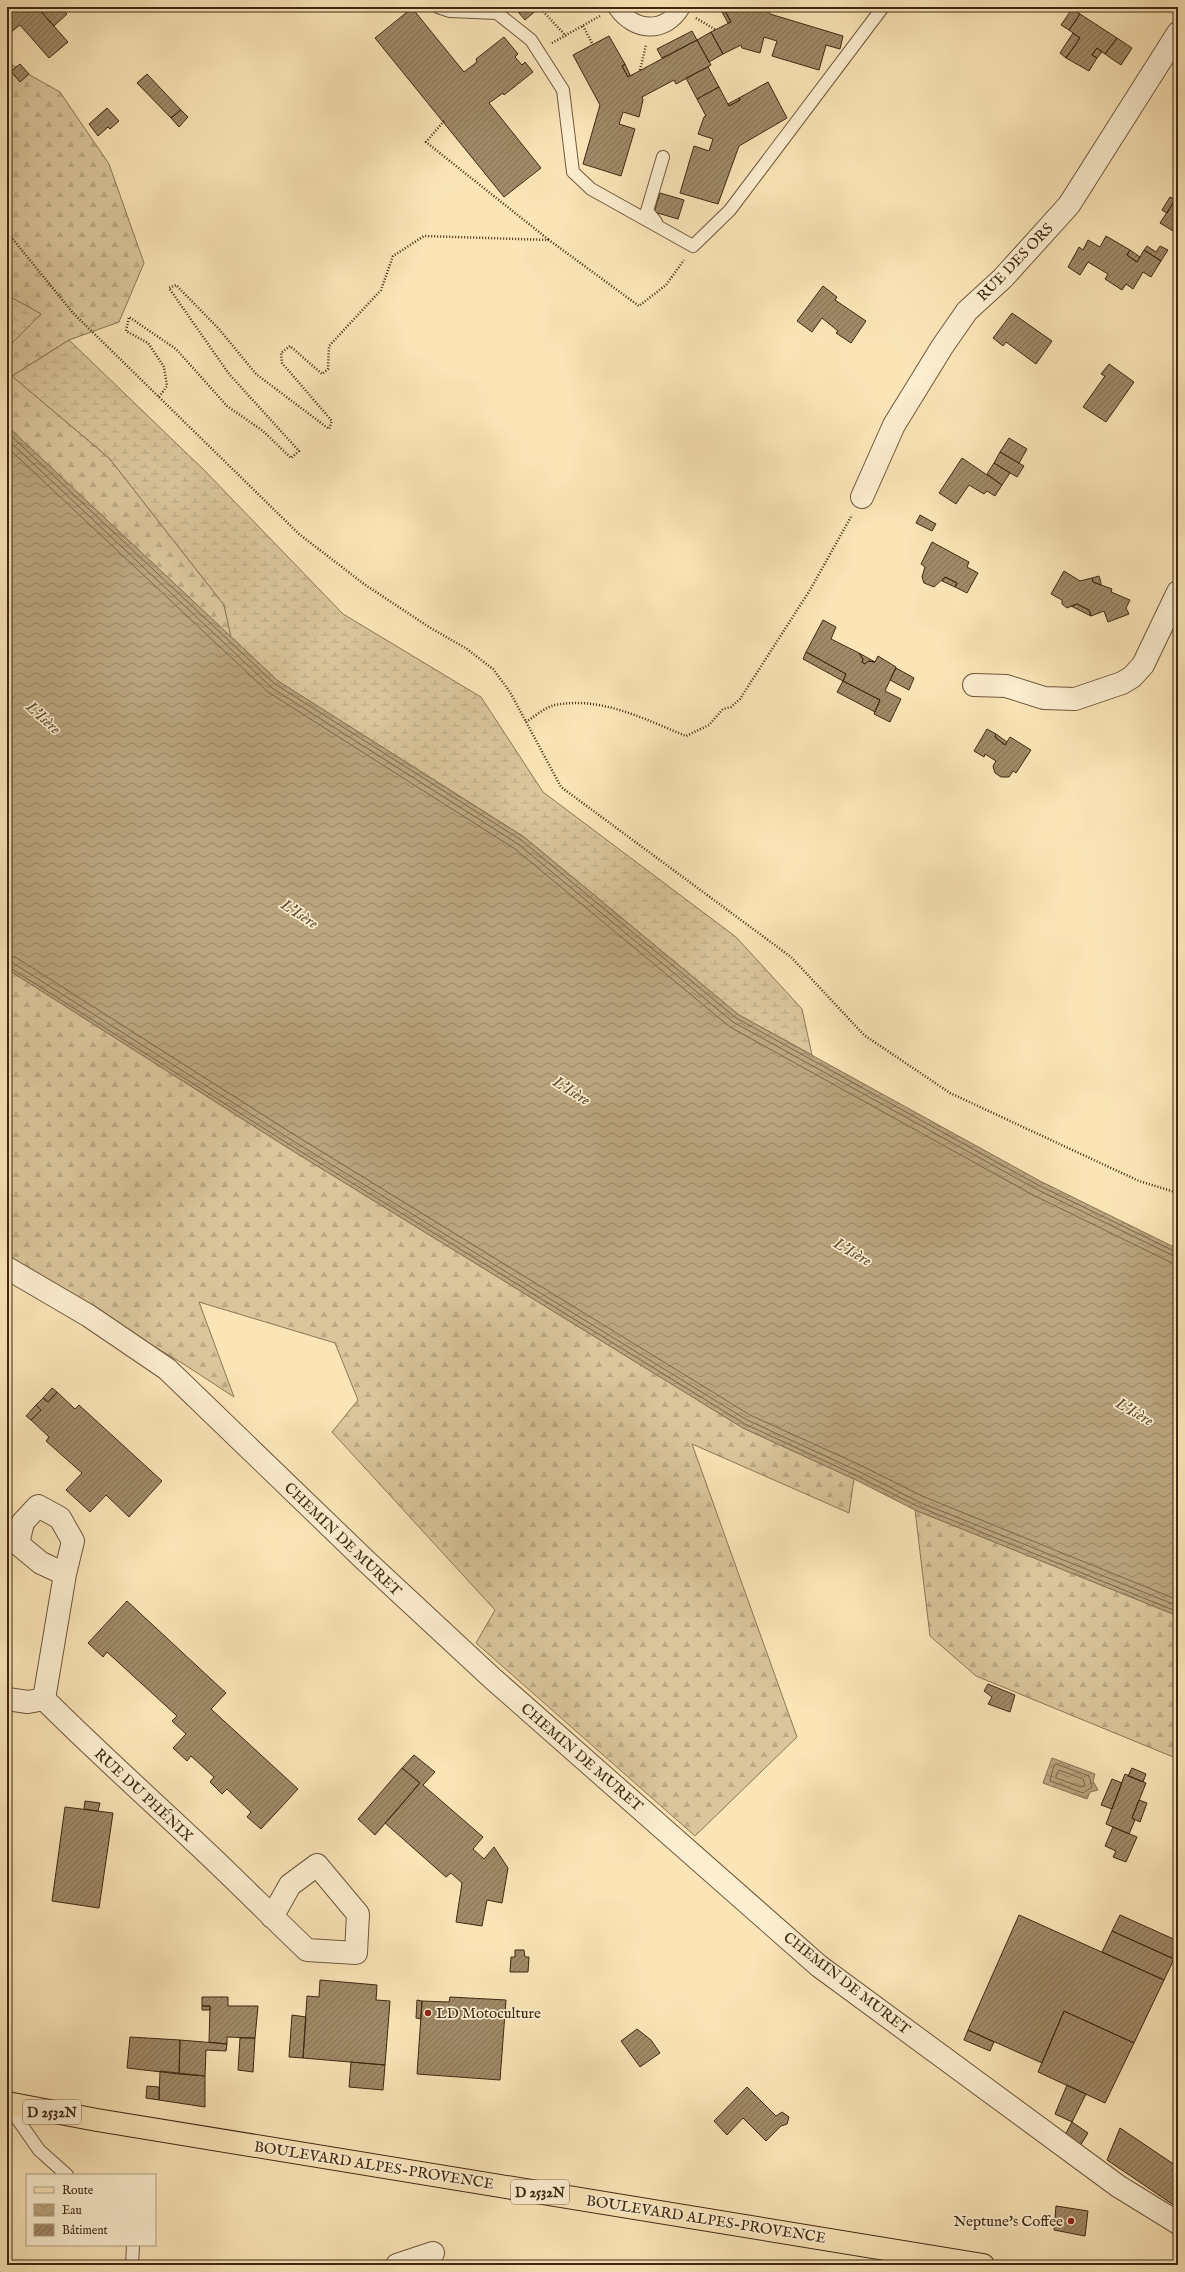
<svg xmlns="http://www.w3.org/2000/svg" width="1185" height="2272" font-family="'IM FELL English',serif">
	<defs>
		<pattern id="forest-firs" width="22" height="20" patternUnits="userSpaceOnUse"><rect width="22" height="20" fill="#dbc59b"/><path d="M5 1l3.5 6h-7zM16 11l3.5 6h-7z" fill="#bda984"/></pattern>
		<pattern id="wetland-marsh" width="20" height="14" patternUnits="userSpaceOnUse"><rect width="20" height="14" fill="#dbc59b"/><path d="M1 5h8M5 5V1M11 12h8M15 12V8" fill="none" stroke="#bda984"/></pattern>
		<pattern id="water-waves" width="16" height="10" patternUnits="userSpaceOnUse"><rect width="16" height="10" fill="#bba57f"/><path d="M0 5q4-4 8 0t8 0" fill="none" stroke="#998667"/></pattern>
		<pattern id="building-hatch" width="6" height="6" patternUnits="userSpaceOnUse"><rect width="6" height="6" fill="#a18a68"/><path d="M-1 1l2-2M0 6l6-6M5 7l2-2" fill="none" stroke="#857154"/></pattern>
	</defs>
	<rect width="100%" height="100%" fill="#fbe5b7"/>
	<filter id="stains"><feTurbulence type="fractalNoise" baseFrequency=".005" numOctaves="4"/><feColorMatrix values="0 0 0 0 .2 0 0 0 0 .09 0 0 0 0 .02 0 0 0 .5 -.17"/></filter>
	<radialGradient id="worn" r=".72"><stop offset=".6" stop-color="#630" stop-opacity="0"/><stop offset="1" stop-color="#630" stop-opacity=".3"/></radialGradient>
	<path fill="url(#forest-firs)" stroke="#8d7656" d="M 7,62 L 60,92 L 109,164 L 144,263 L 119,322 L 69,340 L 12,376 L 109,458 L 224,605 L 231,637 L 7,426 L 7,348 L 41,314 L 7,295 Z
		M 7,969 L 285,1146 L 743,1428 L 854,1479 L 849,1513 L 692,1444 L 797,1737 L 695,1836 L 476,1643 L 495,1610 L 332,1432 L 358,1400 L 335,1343 L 199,1302 L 234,1397 L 182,1363 L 7,1260 Z
		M 915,1510 L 1178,1616 L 1178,1759 L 976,1676 L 930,1636 Z"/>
	<path fill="url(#wetland-marsh)" stroke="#8d7656" d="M 7,295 L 41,314 L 7,348 Z
		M 69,340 L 205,471 L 343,614 L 481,697 L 543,792 L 736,937 L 802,1009 L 812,1055 L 739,1015 L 524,837 L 278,681 L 231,637 L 224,605 L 109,458 L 12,376 Z"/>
	<path fill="url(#water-waves)" stroke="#897353" d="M 7,426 L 278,681 L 524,837 L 739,1015 L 1040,1181 L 1178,1249 L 1178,1616 L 915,1510 L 854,1479 L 743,1428 L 285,1146 L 7,969 Z
		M 1052,1758 L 1095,1774 L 1093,1781 L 1098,1790 L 1090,1792 L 1087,1799 L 1043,1783 Z"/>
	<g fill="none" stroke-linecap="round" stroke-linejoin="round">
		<path stroke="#7d6648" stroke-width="1" d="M 7,432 L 275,684 L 521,840 L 736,1018 L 1038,1185 L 1178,1253
			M 7,439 L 272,688 L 518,844 L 733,1022 L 1036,1189 L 1178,1258
			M 7,447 L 268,692 L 515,849 L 730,1027 L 1033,1195 L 1170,1262 L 1178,1264
			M 7,955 L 17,958 L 293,1134 L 750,1415 L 860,1465 L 922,1496 L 1178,1600
			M 7,961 L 13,963 L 290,1139 L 747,1420 L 858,1471 L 919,1502 L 1178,1606
			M 7,966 L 287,1143 L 745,1424 L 855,1475 L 917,1506 L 1178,1612
			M 1056,1764 L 1089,1776 L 1092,1787 L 1083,1793 L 1050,1781 L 1054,1765 Z
			M 1059,1770 L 1083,1779 L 1085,1785 L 1081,1787 L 1056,1778 Z"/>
	</g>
	<path fill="url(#building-hatch)" stroke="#3f2812" d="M 7,7 L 37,7 L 68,42 L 49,58 L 20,25 L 7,35 Z
		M 37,7 L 61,7 L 67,14 L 54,26 Z
		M 514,7 L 540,7 L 525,20 Z
		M 720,7 L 766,7 L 770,14 L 843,36 L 840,49 L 826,45 L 819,70 L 772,56 L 777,41 L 764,37 L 760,53 L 742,48 L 741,45 L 723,54 L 711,32 L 731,22 L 725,11 L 722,12 Z
		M 412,8 L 464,72 L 477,62 L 476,59 L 504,37 L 518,54 L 515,57 L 522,65 L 525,62 L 533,72 L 504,95 L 503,93 L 489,103 L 541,168 L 504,197 L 375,38 Z
		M 1072,9 L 1080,14 L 1069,30 L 1061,25 Z
		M 725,11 L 731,22 L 728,23 L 722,12 Z
		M 1080,14 L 1117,38 L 1105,54 L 1097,48 L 1092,55 L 1097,58 L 1089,71 L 1066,58 L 1080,38 L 1069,30 Z
		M 692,31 L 697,40 L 662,58 L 657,49 Z
		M 711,32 L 723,54 L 709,62 L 697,40 Z
		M 1073,33 L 1080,38 L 1066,58 L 1060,53 Z
		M 609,36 L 625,64 L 622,66 L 628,77 L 697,40 L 711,65 L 676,84 L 674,80 L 642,97 L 643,100 L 639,117 L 623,112 L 619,124 L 635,129 L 621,176 L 583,164 L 600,105 L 573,55 Z
		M 1117,38 L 1132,48 L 1121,65 L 1105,54 Z
		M 1097,48 L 1102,52 L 1097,58 L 1092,55 Z
		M 20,64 L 29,74 L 20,82 L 11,71 Z
		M 625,64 L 630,75 L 628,77 L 622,66 Z
		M 708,67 L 719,87 L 697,99 L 686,78 Z
		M 147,74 L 181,110 L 171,118 L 137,83 Z
		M 768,82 L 787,118 L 739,146 L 718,204 L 680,193 L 694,146 L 709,151 L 713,139 L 698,134 L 704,117 L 706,116 L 697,99 L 719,87 L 729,106 L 740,100 L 739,98 Z
		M 739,98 L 740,100 L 729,106 L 728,104 Z
		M 107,108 L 119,121 L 110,129 L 108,127 L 98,136 L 89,124 Z
		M 181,110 L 188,117 L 179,127 L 171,118 Z
		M 660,193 L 684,200 L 678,219 L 654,212 Z
		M 1170,197 L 1175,200 L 1167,213 L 1162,210 Z
		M 1175,200 L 1178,202 L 1178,234 L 1160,223 Z
		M 1106,236 L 1130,250 L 1127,255 L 1137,262 L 1144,250 L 1161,261 L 1151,277 L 1143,272 L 1133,289 L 1126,284 L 1122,290 L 1105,279 L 1108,274 L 1088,262 L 1080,275 L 1068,267 L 1079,247 L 1083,250 L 1088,240 L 1100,247 Z
		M 1147,246 L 1156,252 L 1160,246 L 1168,250 L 1161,261 L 1144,250 Z
		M 1130,250 L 1140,257 L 1137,262 L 1127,255 Z
		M 823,286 L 837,297 L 835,300 L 866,321 L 851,343 L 836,333 L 838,331 L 822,318 L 812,332 L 797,321 Z
		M 1012,313 L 1052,341 L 1036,364 L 1006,342 L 1003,346 L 993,338 Z
		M 1109,364 L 1134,382 L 1106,422 L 1083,407 L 1105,376 L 1101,374 Z
		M 1009,438 L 1027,449 L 1019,463 L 1000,452 Z
		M 1000,452 L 1024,466 L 1017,477 L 994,463 Z
		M 962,458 L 1002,485 L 995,496 L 987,491 L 984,494 L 969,485 L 956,504 L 939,493 Z
		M 994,463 L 1010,473 L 1002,485 L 987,474 Z
		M 920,515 L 936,524 L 932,531 L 916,523 Z
		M 932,542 L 969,562 L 967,567 L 978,573 L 967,593 L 955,587 L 957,583 L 945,577 L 934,587 L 924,583 L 922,577 L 925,567 L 921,564 Z
		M 1064,571 L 1080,581 L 1092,578 L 1093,582 L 1112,589 L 1111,592 L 1130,600 L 1126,608 L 1129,614 L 1108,622 L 1104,611 L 1091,616 L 1089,610 L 1077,604 L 1067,608 L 1062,604 L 1062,600 L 1051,594 Z
		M 1099,576 L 1101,583 L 1101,585 L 1093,582 L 1092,578 Z
		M 945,577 L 957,583 L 955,587 L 942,581 Z
		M 1077,604 L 1089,610 L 1091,616 L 1071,606 Z
		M 823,620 L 836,627 L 831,639 L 859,653 L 863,659 L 862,662 L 865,664 L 868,661 L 875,662 L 878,656 L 896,667 L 885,691 L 901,699 L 890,722 L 874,714 L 880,700 L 843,681 L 846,674 L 806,652 Z
		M 806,652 L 846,674 L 843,681 L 803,659 Z
		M 859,653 L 875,662 L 868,661 L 865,664 L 862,662 L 863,659 Z
		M 896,668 L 914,678 L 909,690 L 890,680 Z
		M 843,681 L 880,700 L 875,712 L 837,692 Z
		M 987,729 L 996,734 L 995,737 L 1005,745 L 1010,737 L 1031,750 L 1016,773 L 1013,771 L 1009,777 L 1001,777 L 995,773 L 993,766 L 996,761 L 985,754 L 984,757 L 974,751 Z
		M 996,734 L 1007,742 L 1005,745 L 995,737 Z
		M 52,1388 L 57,1392 L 48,1402 L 43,1398 Z
		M 57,1392 L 75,1409 L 79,1405 L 162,1481 L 129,1517 L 106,1495 L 90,1512 L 66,1490 L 82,1473 L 46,1441 L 49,1437 L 31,1420 L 41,1410 L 36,1405 L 43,1398 L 48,1402 Z
		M 36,1405 L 41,1410 L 31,1420 L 26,1416 Z
		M 127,1601 L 226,1693 L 211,1709 L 298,1789 L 261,1829 L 247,1817 L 251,1812 L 227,1789 L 222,1794 L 210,1782 L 214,1777 L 191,1756 L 187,1761 L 173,1748 L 186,1734 L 172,1721 L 177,1716 L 107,1652 L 103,1657 L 88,1643 Z
		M 988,1684 L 1015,1695 L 1010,1712 L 988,1704 L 992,1697 L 984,1691 Z
		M 7,1754 L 10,1754 L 7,1776 Z
		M 414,1755 L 435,1772 L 423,1785 L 483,1837 L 473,1849 L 484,1859 L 494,1847 L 508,1868 L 502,1903 L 487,1900 L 482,1926 L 456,1922 L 462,1883 L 451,1873 L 446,1877 L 385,1823 L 420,1783 L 402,1768 Z
		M 402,1768 L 420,1783 L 375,1835 L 358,1819 Z
		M 1132,1768 L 1146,1774 L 1143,1782 L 1128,1776 Z
		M 1125,1774 L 1146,1783 L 1132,1818 L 1135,1820 L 1129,1834 L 1106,1824 Z
		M 1112,1779 L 1122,1783 L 1112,1809 L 1101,1805 Z
		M 1139,1800 L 1147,1803 L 1140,1822 L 1132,1818 Z
		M 85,1801 L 100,1803 L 98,1811 L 84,1809 Z
		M 65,1807 L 113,1813 L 99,1908 L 52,1901 Z
		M 1113,1827 L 1137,1837 L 1126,1862 L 1113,1857 L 1116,1851 L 1105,1846 Z
		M 1019,1915 L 1164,1980 L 1134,2043 L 1064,2011 L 1042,2063 L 968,2030 Z
		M 1120,1915 L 1178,1941 L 1178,1950 L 1174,1959 L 1112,1931 Z
		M 1112,1931 L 1174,1959 L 1164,1980 L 1102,1952 Z
		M 515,1950 L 524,1950 L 525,1957 L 529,1957 L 528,1972 L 510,1972 L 511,1957 L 515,1957 Z
		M 320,1980 L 377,1985 L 376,2000 L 390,2001 L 385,2065 L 303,2058 L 307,1996 L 319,1997 Z
		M 7,1981 L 12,1985 L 7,1991 Z
		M 202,1997 L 228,1997 L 228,2006 L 258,2006 L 255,2038 L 227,2037 L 227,2044 L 209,2042 L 210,2006 L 202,2006 Z
		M 450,1997 L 506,2000 L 500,2080 L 417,2074 L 422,2001 L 449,2002 Z
		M 417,2000 L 422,2001 L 421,2019 L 416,2018 Z
		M 202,2006 L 210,2006 L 210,2010 L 202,2010 Z
		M 1064,2011 L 1134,2043 L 1105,2103 L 1038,2072 Z
		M 292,2015 L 306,2017 L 303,2058 L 289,2057 Z
		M 637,2029 L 651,2040 L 660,2053 L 640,2067 L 621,2041 Z
		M 968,2030 L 994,2042 L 990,2051 L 964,2040 Z
		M 130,2037 L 180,2040 L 179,2074 L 127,2068 Z
		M 240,2038 L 255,2038 L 253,2072 L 238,2070 Z
		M 180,2040 L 227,2044 L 226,2051 L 206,2050 L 205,2076 L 179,2074 Z
		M 351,2062 L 385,2065 L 383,2090 L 349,2087 Z
		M 160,2071 L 205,2076 L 205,2107 L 159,2100 Z
		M 1067,2085 L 1086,2094 L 1072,2122 L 1055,2114 Z
		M 147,2086 L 159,2087 L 159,2100 L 146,2098 Z
		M 747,2087 L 776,2116 L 782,2112 L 789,2117 L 787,2124 L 781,2126 L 766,2141 L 743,2118 L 727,2135 L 714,2121 Z
		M 1072,2122 L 1088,2133 L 1080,2146 L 1065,2135 Z
		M 1120,2128 L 1178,2167 L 1178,2208 L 1107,2160 Z
		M 1056,2206 L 1088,2211 L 1085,2236 L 1054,2230 Z"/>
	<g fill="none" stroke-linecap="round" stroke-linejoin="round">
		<g stroke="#6e573b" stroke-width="14">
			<path id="service" d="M 438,7 L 450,11 L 497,13 L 531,40 L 563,90 L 573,172 L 591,189 L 693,246 L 730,210 L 883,7
				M 656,222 L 647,211 L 663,157
				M 16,2117 L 39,2150 L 67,2175
				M 132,2265 L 133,2245"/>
		</g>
		<g stroke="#6e573b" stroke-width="20">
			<path id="pedestrian" d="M 617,7 C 634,32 665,34 681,7"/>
		</g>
		<g stroke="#6e573b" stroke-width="24">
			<path id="minor" d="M 862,497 L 894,425 L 942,347 L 967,311 L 1003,278 L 1069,205 L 1178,33
				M 974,685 L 1006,686 L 1044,698 L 1075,699 L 1122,683 L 1132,677 L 1143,665 L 1178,592
				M 7,1268 L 89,1316 L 167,1369 L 366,1561 L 492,1678 L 819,1966 L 1118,2186 L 1178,2223
				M 7,1699 L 28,1702 L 44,1699 C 92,1747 142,1792 192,1839 C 231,1875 268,1913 307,1950 L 356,1953 L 358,1914 L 317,1865 L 290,1885 L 272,1917
				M 44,1699 L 65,1574 L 73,1541 L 60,1518 L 38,1506 L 23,1522 L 18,1544 L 41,1563 L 65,1574
				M 397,2265 L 433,2253"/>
		</g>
		<g stroke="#3f2812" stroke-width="24">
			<path id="primary" d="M 7,2103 L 97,2120 L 983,2265"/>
		</g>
		<path stroke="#3f2812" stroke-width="2.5" stroke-dasharray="1 2" stroke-linecap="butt" d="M 539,7 L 566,36
			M 696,18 L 716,30
			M 583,26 L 593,45
			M 552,43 L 600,16
			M 640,70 L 646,45
			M 444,121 L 426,142 L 549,240
			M 7,232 L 73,313 L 299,534 L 364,584 L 429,627 L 467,649 L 493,669 L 510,692 L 561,787 L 791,957 L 864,1035 L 950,1093 L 1139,1181 L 1178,1193
			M 159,397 L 167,386 L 164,367 L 148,343 L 126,331 L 129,317 L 176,349 L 227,406 L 263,431 L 291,458 L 299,451 L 229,374 L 169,288 L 176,285 L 219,329 L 256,374 L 329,429 L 332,421 L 282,363 L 281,353 L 290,346 L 322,374 L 328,369 L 329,346 L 381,290 L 393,256 L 424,236 L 549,240 L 639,306 L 666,285 L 684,260
			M 526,722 C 534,717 545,707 555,705 C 601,696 644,719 686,736 L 709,725 L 723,709 L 731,707 L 740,699 L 810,590 L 852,515"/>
		<use href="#service" stroke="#fceed0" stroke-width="12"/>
		<use href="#pedestrian" stroke="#fceed0" stroke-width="18"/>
		<use href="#minor" stroke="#fceed0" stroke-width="22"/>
		<use href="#primary" stroke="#fbe5b7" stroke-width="22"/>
	</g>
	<g fill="#8f2418" stroke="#fceed0" stroke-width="1.5">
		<circle cx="428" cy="2013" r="4"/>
		<circle cx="1071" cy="2221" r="4"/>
	</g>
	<g text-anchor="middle" stroke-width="3.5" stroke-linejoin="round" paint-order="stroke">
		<g fill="#fceed0" stroke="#78634b" stroke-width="1">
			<rect x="23" y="2100" width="58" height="24" rx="3"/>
			<rect x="511" y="2180" width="58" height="24" rx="3"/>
		</g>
		<g font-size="14" font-weight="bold" fill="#3f2812">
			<text x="52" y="2117">D 2532N</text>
			<text x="540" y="2197">D 2532N</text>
		</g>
		<g font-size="15" fill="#3f2812" stroke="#fceed0">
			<text transform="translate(1015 262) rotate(-46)" y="5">RUE DES ORS</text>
			<text transform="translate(343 1539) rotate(44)" y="5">CHEMIN DE MURET</text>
			<text transform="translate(582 1757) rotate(41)" y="5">CHEMIN DE MURET</text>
			<text transform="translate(144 1795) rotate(43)" y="5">RUE DU PHÉNIX</text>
			<text transform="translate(847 1983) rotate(38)" y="5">CHEMIN DE MURET</text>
			<text transform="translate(374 2165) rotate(9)" y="5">BOULEVARD ALPES-PROVENCE</text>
			<text transform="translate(706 2219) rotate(9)" y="5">BOULEVARD ALPES-PROVENCE</text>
		</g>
		<g font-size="15" fill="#3f2812" stroke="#fceed0" text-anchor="start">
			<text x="436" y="2018">LD Motoculture</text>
			<text x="1063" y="2226" text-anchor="end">Neptune's Coffee</text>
		</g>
		<g font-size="16" font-style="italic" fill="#644e33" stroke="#fceed0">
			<text transform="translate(44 717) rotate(42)" y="6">L'Isère</text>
			<text transform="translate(300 913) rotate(33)" y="6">L'Isère</text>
			<text transform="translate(572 1090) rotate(32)" y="6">L'Isère</text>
			<text transform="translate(853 1251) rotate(30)" y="6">L'Isère</text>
			<text transform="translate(1135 1411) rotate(30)" y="6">L'Isère</text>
		</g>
	</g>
	<rect width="1185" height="2272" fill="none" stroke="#fbe5b7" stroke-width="24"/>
	<rect x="8" y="8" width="1169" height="2256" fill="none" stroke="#3f2812" stroke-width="2"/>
	<rect x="12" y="12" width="1161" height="2248" fill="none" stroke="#3f2812"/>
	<rect x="26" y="2174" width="130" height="72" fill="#fceed0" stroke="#b09f84"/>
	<rect x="34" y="2187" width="20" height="6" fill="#fbe5b7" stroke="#b09f84"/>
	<text x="62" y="2194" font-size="12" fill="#3f2812">Route</text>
	<rect x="34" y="2204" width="20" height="12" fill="url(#water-waves)" stroke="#b09f84"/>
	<text x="62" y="2214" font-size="12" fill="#3f2812">Eau</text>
	<rect x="34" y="2224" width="20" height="12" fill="url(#building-hatch)" stroke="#b09f84"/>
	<text x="62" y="2234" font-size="12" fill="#3f2812">Bâtiment</text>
	<rect width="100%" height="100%" filter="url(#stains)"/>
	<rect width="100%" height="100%" fill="url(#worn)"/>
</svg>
